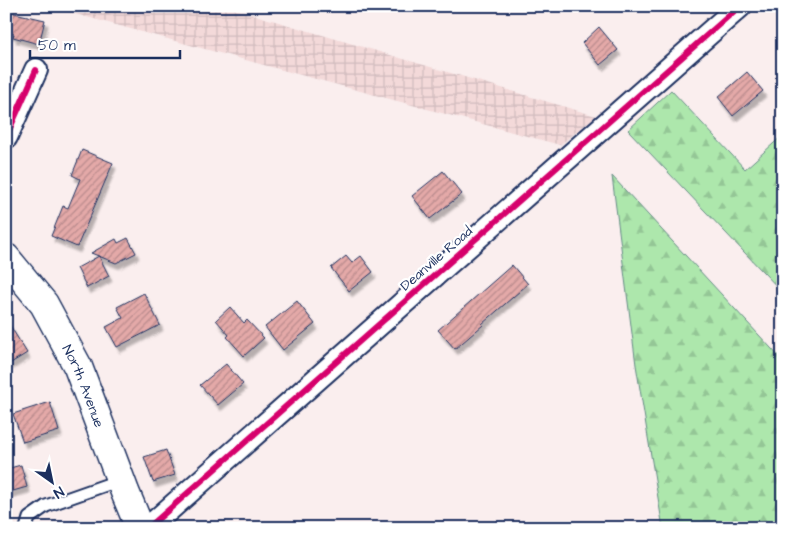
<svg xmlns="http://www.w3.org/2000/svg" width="789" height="534" font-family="'Architects Daughter',sans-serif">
	<defs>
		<pattern id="industrial-grid" width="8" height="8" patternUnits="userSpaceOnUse" patternTransform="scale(1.25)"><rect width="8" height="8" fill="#f3d9d9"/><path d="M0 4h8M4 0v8" fill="none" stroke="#d0bbbd"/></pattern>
		<pattern id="forest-firs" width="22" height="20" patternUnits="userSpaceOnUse" patternTransform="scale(1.25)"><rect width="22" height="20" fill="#ade7ac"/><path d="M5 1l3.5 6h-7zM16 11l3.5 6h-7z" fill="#94c696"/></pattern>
		<pattern id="building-hatch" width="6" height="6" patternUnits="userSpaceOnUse" patternTransform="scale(1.25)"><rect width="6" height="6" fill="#e4a9a8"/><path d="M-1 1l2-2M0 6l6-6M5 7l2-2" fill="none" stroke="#b88a8c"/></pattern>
		<filter id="shadow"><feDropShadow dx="3" dy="5.5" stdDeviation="1" flood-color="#0004"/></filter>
	</defs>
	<rect width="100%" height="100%" fill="#faeeee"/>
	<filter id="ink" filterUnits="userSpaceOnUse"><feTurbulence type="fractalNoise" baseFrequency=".02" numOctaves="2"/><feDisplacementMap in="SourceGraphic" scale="10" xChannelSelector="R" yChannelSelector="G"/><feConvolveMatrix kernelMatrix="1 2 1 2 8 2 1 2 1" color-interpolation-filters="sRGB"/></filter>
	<g filter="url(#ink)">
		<path fill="url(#industrial-grid)" d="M 46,6 L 224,6 L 596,116 L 560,145 Z"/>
		<path fill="url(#forest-firs)" stroke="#648b85" d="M 671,90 L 745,169 L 783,135 L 783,293 L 628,130 Z
			M 612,176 L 783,361 L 783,528 L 663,528 L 636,365 Z"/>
		<path fill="url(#building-hatch)" stroke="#1b2f5e" filter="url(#shadow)" d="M 10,12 L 45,20 L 39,44 L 13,37 L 14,34 L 6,32 L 6,27 Z
			M 599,27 L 618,50 L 600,65 L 582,43 Z
			M 747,72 L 763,91 L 733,116 L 718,97 Z
			M 82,150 L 113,163 L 77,247 L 51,236 L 63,206 L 68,208 L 80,179 L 72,175 Z
			M 443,171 L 462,194 L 430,219 L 412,196 Z
			M 128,238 L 136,253 L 116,263 L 91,253 L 116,239 L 118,243 Z
			M 99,256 L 109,276 L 87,288 L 77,268 Z
			M 346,256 L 352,263 L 361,256 L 373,272 L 349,291 L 331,268 Z
			M 512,265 L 528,284 L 482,324 L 483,325 L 455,349 L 438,330 Z
			M 144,293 L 160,325 L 117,347 L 106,327 L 123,318 L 117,307 Z
			M 297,301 L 315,324 L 283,350 L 265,327 Z
			M 230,307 L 244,323 L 247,320 L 264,338 L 244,356 L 227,337 L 229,335 L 216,320 Z
			M 6,319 L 27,353 L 6,366 Z
			M 226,364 L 243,384 L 218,405 L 200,385 Z
			M 50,402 L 59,431 L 23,442 L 13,414 Z
			M 166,450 L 175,475 L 153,482 L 144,457 Z
			M 21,465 L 27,487 L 6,493 L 6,469 Z"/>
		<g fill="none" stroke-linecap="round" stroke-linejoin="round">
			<g stroke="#1b2f5e" stroke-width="15">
				<path id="service" d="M 26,528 L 29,518 L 46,506 L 120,480"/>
			</g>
			<g stroke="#1b2f5e" stroke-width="26">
				<path id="minor" d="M 6,137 L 36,70
					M 148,528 L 740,6"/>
			</g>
			<g stroke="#1b2f5e" stroke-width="31">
				<g id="secondary">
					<path id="s1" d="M 6,258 L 44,304 L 78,367 L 125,492 L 140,528"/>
				</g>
			</g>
			<use href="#service" stroke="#fff" stroke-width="11"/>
			<use href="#minor" stroke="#fff" stroke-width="22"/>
			<use href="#secondary" stroke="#fff" stroke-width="28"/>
			<g stroke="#fff" stroke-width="9">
				<path id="cycleway" d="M 6,137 L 36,70
					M 148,528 L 740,6"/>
			</g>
			<use href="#cycleway" stroke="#d6006c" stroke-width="6"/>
		</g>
	</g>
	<g text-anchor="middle" stroke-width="4.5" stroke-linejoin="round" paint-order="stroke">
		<g font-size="14" fill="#1b2f5e" stroke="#fff">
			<text transform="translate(436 258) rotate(-41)" y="5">Deanville Road</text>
			<text dy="5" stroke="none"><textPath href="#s1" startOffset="151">North Avenue</textPath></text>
		</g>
	</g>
	<rect width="789" height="534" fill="none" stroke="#fff" stroke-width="25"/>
	<rect x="12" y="12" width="764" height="509" fill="none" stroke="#1b2f5e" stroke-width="2" filter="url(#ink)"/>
	<g transform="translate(52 482) rotate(147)" stroke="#ffffff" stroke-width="4" paint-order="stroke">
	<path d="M0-4L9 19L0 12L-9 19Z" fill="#1b2f5e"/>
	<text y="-8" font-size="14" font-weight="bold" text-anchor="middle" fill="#1b2f5e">N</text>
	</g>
	<path d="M30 50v8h150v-8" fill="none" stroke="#1b2f5e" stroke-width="2.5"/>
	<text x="38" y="50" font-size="15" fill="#1b2f5e" stroke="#ffffff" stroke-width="4" paint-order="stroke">50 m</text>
</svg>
